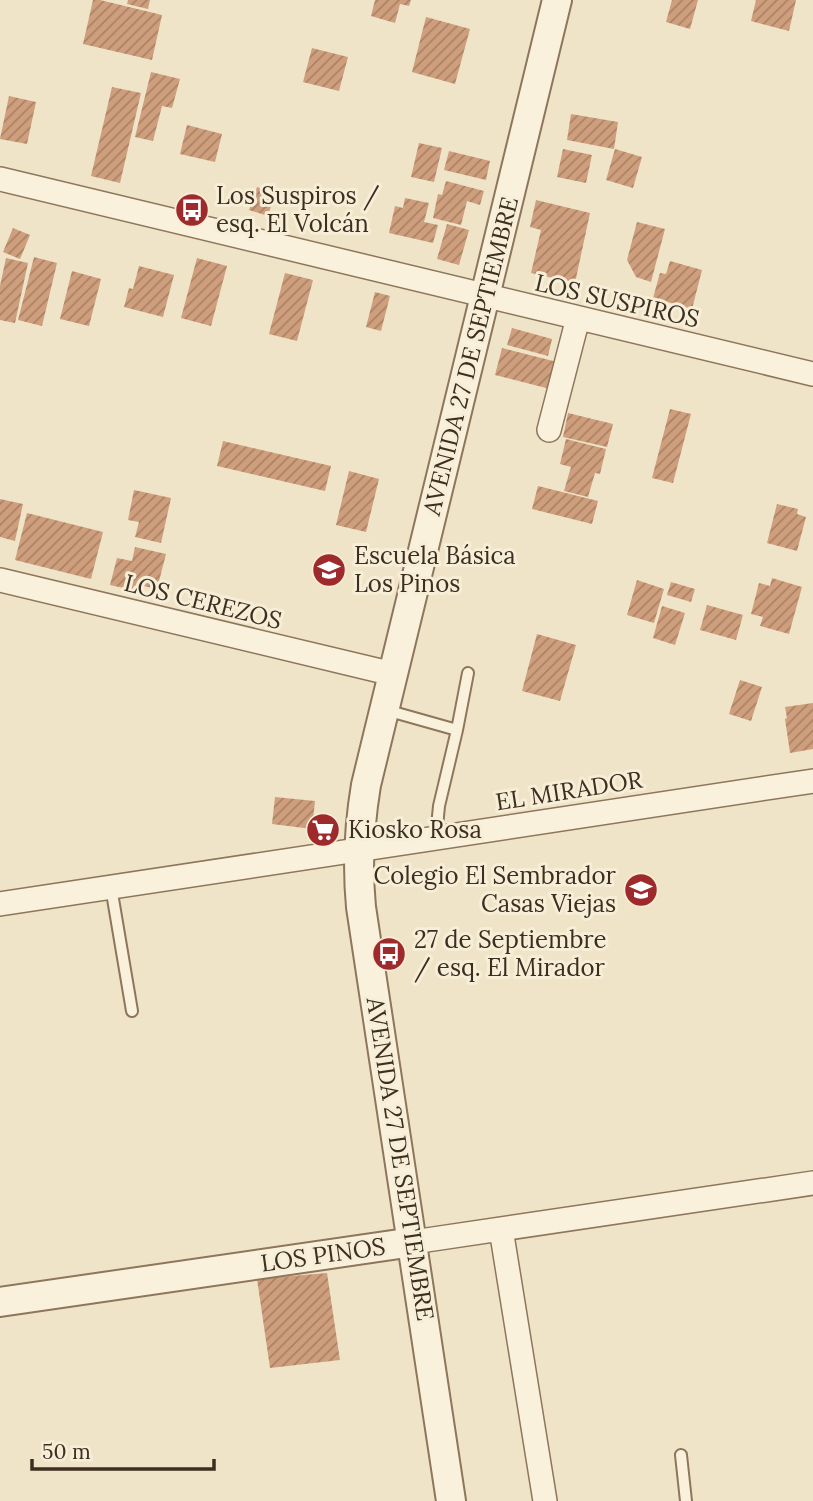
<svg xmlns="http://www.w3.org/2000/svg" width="813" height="1501" font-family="Lora,serif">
	<defs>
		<pattern id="building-hatch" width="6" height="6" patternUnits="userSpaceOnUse" patternTransform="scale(1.75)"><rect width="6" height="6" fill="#cf9f7d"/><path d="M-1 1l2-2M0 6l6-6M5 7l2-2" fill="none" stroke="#a98266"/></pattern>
	</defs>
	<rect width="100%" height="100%" fill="#f0e4c8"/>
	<path fill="url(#building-hatch)" d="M 93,0 L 100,0 L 162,15 L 152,60 L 83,44 Z
		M 128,0 L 150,0 L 148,9 L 127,4 Z
		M 375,0 L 411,0 L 409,6 L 400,4 L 395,23 L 371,16 Z
		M 672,0 L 698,0 L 690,29 L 666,22 Z
		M 756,0 L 796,0 L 789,31 L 751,21 Z
		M 426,17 L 470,29 L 455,84 L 412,72 Z
		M 312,48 L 348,57 L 339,91 L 303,82 Z
		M 151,72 L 180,79 L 172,108 L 162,106 L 153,141 L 135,137 Z
		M 112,87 L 141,93 L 120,183 L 91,176 Z
		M 9,96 L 36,102 L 27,144 L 0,139 Z
		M 571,114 L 618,122 L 614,149 L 567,140 Z
		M 187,125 L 222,134 L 215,162 L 180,154 Z
		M 419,143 L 442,148 L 434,182 L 411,177 Z
		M 563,149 L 592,155 L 586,183 L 557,177 Z
		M 615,149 L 642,157 L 633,188 L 606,180 Z
		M 449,151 L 490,161 L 486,180 L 444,170 Z
		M 446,181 L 484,191 L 480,205 L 467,201 L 461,225 L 433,218 L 438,194 L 442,195 Z
		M 257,187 L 275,193 L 268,216 L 249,210 Z
		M 405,198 L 429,203 L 424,222 L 438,225 L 433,243 L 389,233 L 395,206 L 403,208 Z
		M 536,200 L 590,213 L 575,283 L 531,273 L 541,230 L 530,227 Z
		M 637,222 L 665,229 L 651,282 L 636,277 L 627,260 Z
		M 447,224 L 469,230 L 459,265 L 437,259 Z
		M 13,228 L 30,235 L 20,259 L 3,252 Z
		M 34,257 L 57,263 L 42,326 L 18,320 Z
		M 6,258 L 28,263 L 15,323 L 0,320 L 0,286 Z
		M 197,258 L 227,266 L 211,326 L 181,318 Z
		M 670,261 L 702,270 L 692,309 L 653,298 L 660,273 L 666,274 Z
		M 139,266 L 174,275 L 163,317 L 124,307 L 129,288 L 133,289 Z
		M 72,271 L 101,279 L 89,326 L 60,319 Z
		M 285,273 L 313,280 L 297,341 L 269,334 Z
		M 375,292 L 390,296 L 381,331 L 366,327 Z
		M 512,328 L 552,339 L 548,356 L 507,345 Z
		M 502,348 L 561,363 L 554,390 L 495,375 Z
		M 670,409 L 691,414 L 673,483 L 652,478 Z
		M 568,413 L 613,424 L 607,447 L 563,437 Z
		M 566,439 L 606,449 L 600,474 L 595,473 L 588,497 L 564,491 L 571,467 L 560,464 Z
		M 223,441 L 331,466 L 325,491 L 217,466 Z
		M 349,471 L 379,479 L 366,532 L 336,525 Z
		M 538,486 L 598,501 L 592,524 L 532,509 Z
		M 134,490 L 171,498 L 161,543 L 135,537 L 139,522 L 128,520 Z
		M 0,499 L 23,504 L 15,541 L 0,537 Z
		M 777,504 L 798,509 L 797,514 L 806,517 L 797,551 L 767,543 Z
		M 27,513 L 103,532 L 91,579 L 15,560 Z
		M 135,547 L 166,554 L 157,589 L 139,585 L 137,591 L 110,585 L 117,558 L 132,561 Z
		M 772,578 L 802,587 L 789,634 L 760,626 L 763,617 L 751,614 L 759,583 L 770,586 Z
		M 637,580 L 664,589 L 654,623 L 627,615 Z
		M 671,582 L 695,589 L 691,602 L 667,595 Z
		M 707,605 L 743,615 L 736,640 L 700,630 Z
		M 662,606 L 685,613 L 675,645 L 653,638 Z
		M 537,634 L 576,645 L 560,701 L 522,691 Z
		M 740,680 L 762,687 L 751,721 L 729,714 Z
		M 813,703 L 813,749 L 790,753 L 785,719 L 787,718 L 785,707 Z
		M 275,797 L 315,801 L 312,829 L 272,824 Z
		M 327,1273 L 340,1360 L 270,1368 L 257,1279 Z"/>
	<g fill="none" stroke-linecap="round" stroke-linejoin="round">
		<g stroke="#8d765c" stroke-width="14">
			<path id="service" d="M 386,710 L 457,730
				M 436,837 L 439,806 L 457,730 L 468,673
				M 111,887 L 132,1011
				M 681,1455 L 686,1501"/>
		</g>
		<g stroke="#8d765c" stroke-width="26">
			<path id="minor" d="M 0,179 L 813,374
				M 549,430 L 578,318
				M 0,580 L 393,674
				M 0,904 L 813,781
				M 501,1229 L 545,1501
				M 413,1242 L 813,1183"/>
		</g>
		<g stroke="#8d765c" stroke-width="32">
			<path id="tertiary" d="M 0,1302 L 413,1242
				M 451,1501 L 361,907 C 357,865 359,827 366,785 L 557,0"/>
		</g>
		<use href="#service" stroke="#faf1dc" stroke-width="10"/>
		<use href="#minor" stroke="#faf1dc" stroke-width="23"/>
		<use href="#tertiary" stroke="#faf1dc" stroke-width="28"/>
	</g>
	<defs>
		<g id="bus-disc" transform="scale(1.75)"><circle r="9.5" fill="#9e2a2b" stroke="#f7eed8"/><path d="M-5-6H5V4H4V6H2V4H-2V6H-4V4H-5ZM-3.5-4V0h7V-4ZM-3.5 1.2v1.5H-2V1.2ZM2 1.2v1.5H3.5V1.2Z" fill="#fff"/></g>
		<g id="school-disc" transform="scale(1.75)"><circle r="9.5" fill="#9e2a2b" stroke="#f7eed8"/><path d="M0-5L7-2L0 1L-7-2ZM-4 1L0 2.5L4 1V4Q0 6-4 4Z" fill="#fff"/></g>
		<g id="supermarket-disc" transform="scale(1.75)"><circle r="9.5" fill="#9e2a2b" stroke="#f7eed8"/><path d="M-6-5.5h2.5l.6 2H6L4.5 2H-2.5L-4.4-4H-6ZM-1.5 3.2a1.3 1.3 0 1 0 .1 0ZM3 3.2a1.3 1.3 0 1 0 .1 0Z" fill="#fff"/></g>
	</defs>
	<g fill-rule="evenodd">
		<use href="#bus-disc" x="192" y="210"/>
		<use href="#school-disc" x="329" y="570"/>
		<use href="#supermarket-disc" x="323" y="830"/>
		<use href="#school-disc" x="641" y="890"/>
		<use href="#bus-disc" x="389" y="954"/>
	</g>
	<g text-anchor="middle" stroke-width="6" stroke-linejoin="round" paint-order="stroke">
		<g font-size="24" fill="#3d2e20" stroke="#f7eed8" text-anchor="start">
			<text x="216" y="204">Los Suspiros /<tspan x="216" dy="28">esq. El Volcán</tspan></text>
			<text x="354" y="564">Escuela Básica<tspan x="354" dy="28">Los Pinos</tspan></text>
			<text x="348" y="838">Kiosko Rosa</text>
			<text x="616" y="884" text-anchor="end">Colegio El Sembrador<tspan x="616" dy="28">Casas Viejas</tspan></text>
			<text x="414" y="948">27 de Septiembre<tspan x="414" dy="28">/ esq. El Mirador</tspan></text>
		</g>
		<g font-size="24" fill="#3d2e20" stroke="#f7eed8">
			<text transform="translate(617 301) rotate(13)" y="8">LOS SUSPIROS</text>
			<text transform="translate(471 356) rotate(-76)" y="8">AVENIDA 27 DE SEPTIEMBRE</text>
			<text transform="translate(203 602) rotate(14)" y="8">LOS CEREZOS</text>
			<text transform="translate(569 791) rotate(-9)" y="8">EL MIRADOR</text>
			<text transform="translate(400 1159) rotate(81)" y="8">AVENIDA 27 DE SEPTIEMBRE</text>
			<text transform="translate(323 1255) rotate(-8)" y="8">LOS PINOS</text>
		</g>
	</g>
	<path d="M32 1459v10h182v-10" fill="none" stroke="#3d2e20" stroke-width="3.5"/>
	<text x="42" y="1459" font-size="21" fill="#3d2e20" stroke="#f7eed8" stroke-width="5" paint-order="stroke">50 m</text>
</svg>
